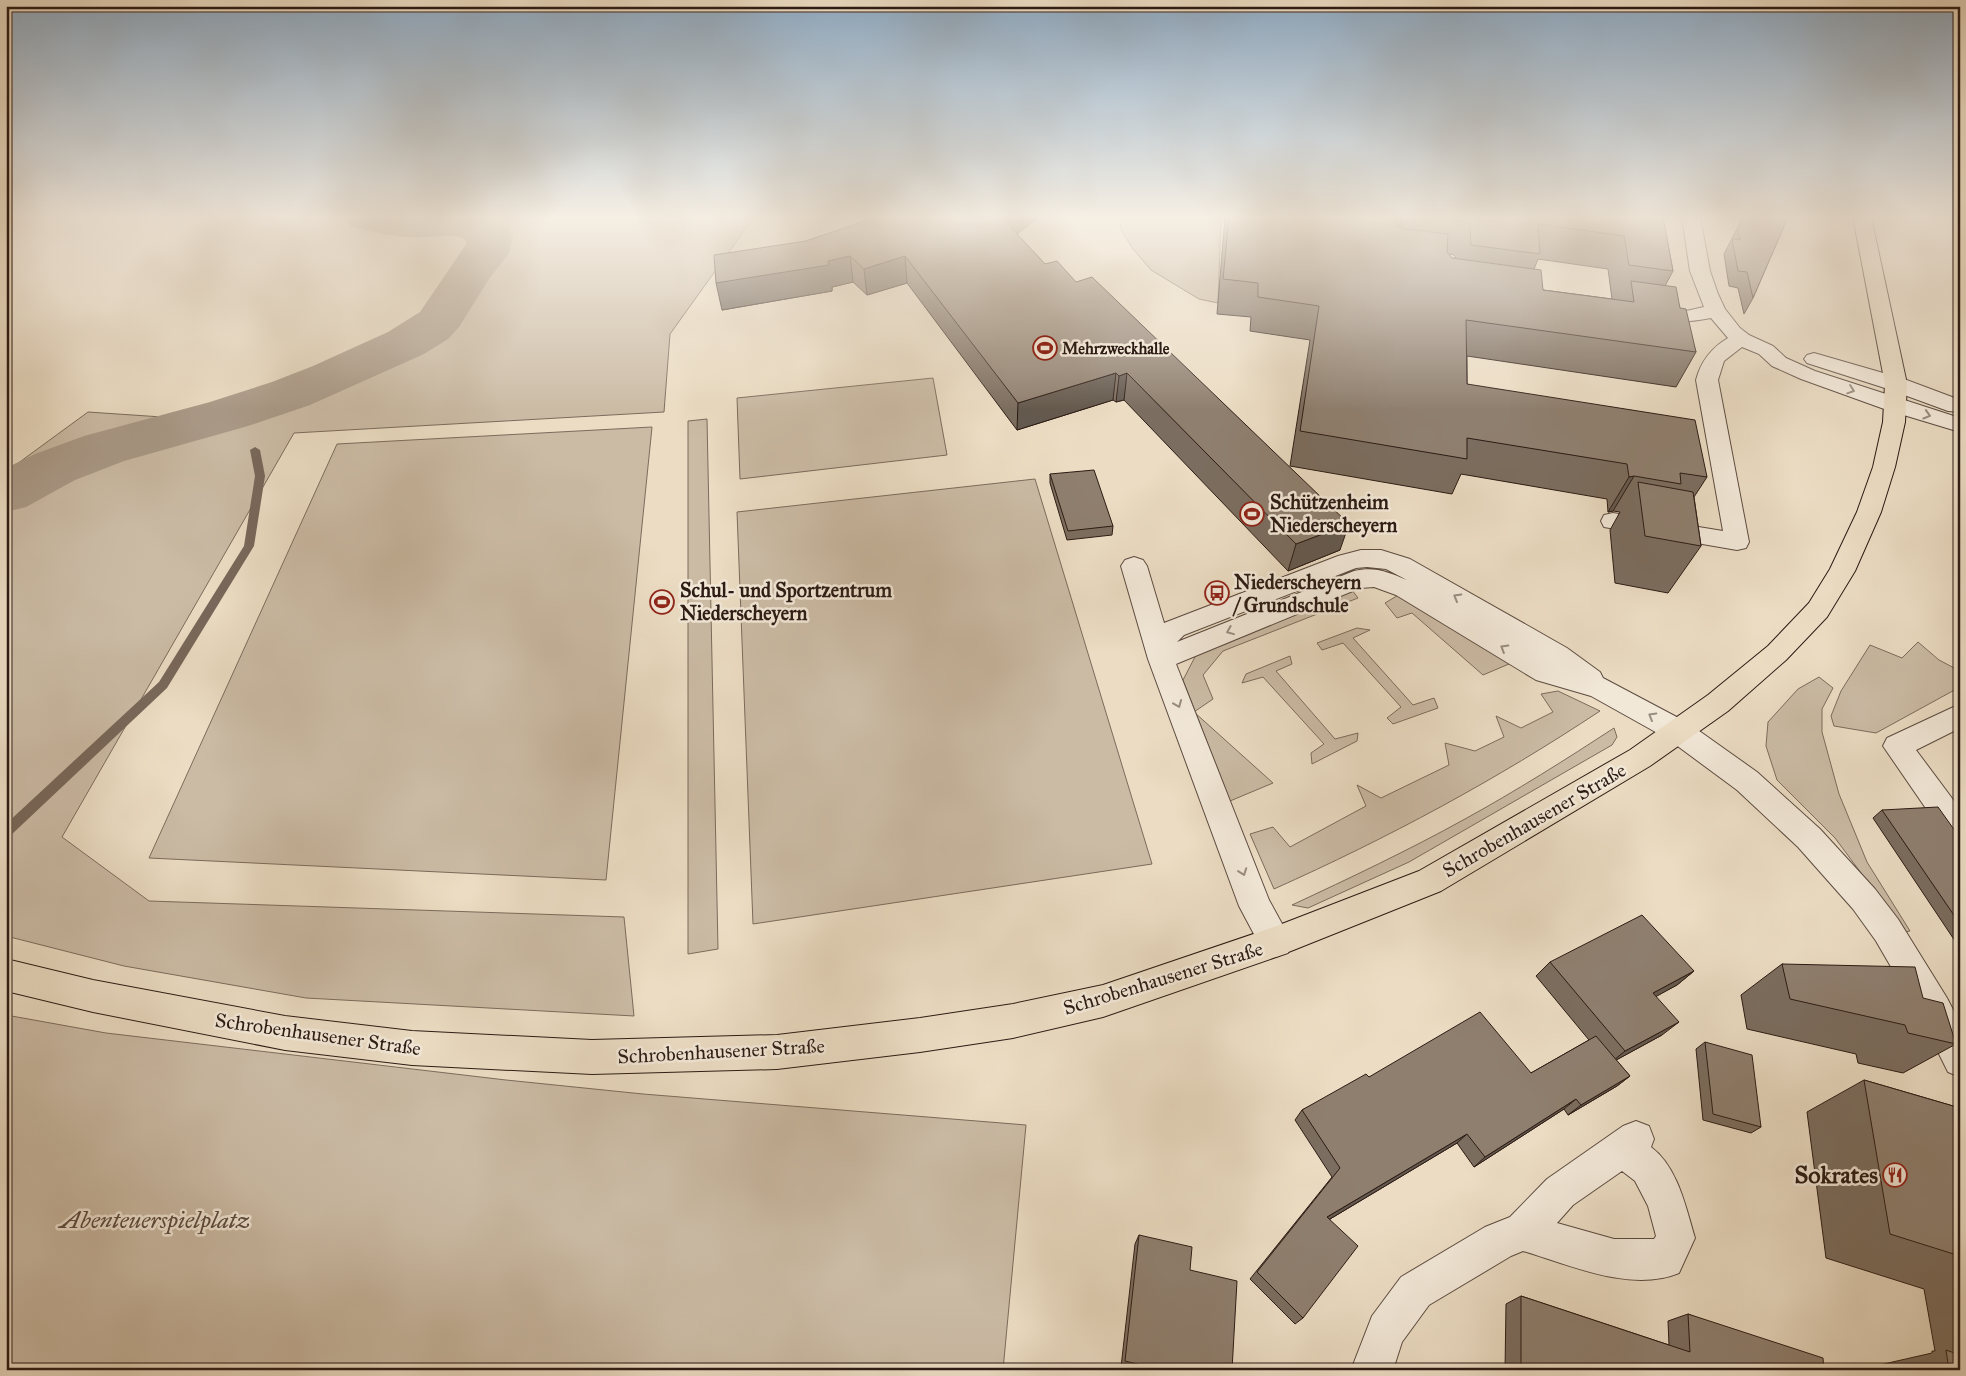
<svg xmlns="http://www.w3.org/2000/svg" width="1966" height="1376" font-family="'IM FELL Great Primer',serif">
	<rect width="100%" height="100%" fill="#ebdcc3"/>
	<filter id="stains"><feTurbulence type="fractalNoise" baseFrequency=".004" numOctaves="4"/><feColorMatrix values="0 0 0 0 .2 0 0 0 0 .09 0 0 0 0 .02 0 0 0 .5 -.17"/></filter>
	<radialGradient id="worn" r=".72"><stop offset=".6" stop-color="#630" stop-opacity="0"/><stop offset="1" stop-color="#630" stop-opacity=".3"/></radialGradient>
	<path fill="#cbbba5" stroke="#7c6b5c" d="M 475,217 L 754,217 L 670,334 L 664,412 L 294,433 L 62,837 L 149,901 L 624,917 L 634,1016 L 306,998 L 124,966 L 6,936 L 6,499 L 43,475 L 83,457 L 293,400 L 375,368 L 416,349 L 441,333 L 411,328 L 448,310 L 461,290 L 495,256 L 500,249 L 498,240 L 508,225 L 498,220 Z
		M 1123,217 L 1221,217 L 1218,303 L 1199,299 L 1151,270 L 1133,249 L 1120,228 Z
		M 933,378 L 947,455 L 740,479 L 737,398 Z
		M 229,401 L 224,406 C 174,420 121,431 73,452 C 50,463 28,475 6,489 L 6,472 L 88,412 L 162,417 Z
		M 707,419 L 718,949 L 688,954 L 688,421 Z
		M 652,427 L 606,880 L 149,858 L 337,444 Z
		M 1035,479 L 1152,864 L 753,924 L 737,512 Z
		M 1352,590 L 1358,598 L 1223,651 L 1203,675 L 1213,699 L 1194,712 L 1273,783 L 1230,801 L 1183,680 L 1197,653 Z
		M 1400,594 L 1516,661 L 1483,675 L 1412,613 L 1397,618 L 1385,603 Z
		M 1357,628 L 1370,630 L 1353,638 L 1413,705 L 1434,698 L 1438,708 L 1393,724 L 1387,718 L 1401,707 L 1343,643 L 1322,650 L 1317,643 Z
		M 1918,642 L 1939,660 L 1960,671 L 1960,687 L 1876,733 L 1834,726 L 1831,716 L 1841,691 L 1870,645 L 1902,658 Z
		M 1290,656 L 1292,664 L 1276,671 L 1335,739 L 1358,733 L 1357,741 L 1312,764 L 1311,753 L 1324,744 L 1263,677 L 1242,683 L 1246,674 Z
		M 1819,677 L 1833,688 L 1822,709 L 1822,732 L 1839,794 L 1867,862 L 1910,931 L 1905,932 L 1835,838 L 1777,780 L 1766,746 L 1768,722 L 1798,689 Z
		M 1558,691 L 1600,711 C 1496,780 1388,838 1274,889 L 1250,834 L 1273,827 L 1290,847 L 1366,806 L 1357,785 L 1381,798 L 1449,765 L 1445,743 L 1475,751 L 1504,737 L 1496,716 L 1521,728 L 1553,712 L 1541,694 Z
		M 1614,728 L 1617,737 L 1612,745 L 1409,862 L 1308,908 L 1292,905 C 1350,878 1409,850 1465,819 C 1516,791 1565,760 1614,728 Z
		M 6,1015 L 106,1033 L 506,1080 L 643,1094 L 1026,1125 L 1003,1370 L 6,1370 Z"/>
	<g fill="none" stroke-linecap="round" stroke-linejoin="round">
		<path fill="#78675a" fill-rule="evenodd" d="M 255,447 L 260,450 L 265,476 L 254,546 L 167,688 L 10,836 L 6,837 L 6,824 L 159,682 L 244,546 L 255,476 L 250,450 Z"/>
		<path fill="#aa9a88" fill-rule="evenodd" d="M 344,217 L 489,217 L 507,227 L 513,237 L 509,253 L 489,279 L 459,327 L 448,339 L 424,354 L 310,405 L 248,426 L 124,461 L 75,480 L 26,507 L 6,512 L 6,468 L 35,454 L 84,436 L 210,402 L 272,382 L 313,366 L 388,332 L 420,312 L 467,243 C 461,232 439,237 427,237 C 401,239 376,233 350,226 Z"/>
		<g stroke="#5c4b40" stroke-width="2">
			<path id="minor" d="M 1682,217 L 1700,217 L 1710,271 L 1718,294 L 1725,309 L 1740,328 L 1749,335 L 1773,346 L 1786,358 L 1815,371 L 1960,418 L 1960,432 L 1887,410 L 1801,379 L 1772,366 L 1759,354 L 1742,347 L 1724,361 L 1718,380 L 1749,542 L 1746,548 L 1737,550 L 1604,527 L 1601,521 L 1604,515 L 1613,513 L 1723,531 L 1696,380 C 1701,361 1711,348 1728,338 L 1711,318 C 1685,323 1670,323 1644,316 L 1641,312 L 1644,308 L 1651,306 L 1686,311 L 1704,307 L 1690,271 Z
				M 1814,353 L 1904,379 L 1960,400 L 1960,412 L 1948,411 L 1888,389 L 1807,363 L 1804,359 L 1807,355 Z
				M 1361,550 L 1381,550 L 1410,559 L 1567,648 L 1600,672 L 1603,678 L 1688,723 L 1757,772 L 1820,829 L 1875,889 L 1898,919 L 1947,998 L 1960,1023 L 1960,1077 L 1948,1072 L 1923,1022 L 1876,941 L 1853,909 L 1798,847 L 1737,790 L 1668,739 L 1591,696 L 1536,680 L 1396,595 L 1374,587 L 1360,588 L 1176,664 L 1269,900 L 1292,942 L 1288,953 L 1276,957 L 1264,953 L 1239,906 L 1148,659 L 1121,566 L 1125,560 L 1134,557 L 1143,560 L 1147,566 L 1164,623 L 1338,556 ZM 1367,567 L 1386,569 L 1407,580 C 1388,572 1374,566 1354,571 L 1177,642 L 1184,635 L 1356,568 Z
				M 1960,704 L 1960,728 L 1916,750 L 1960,809 L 1960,846 L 1949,842 L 1883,746 L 1887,738 Z
				M 1636,1121 L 1649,1126 L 1654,1139 L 1651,1147 C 1678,1167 1686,1208 1695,1238 L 1679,1273 C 1631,1293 1570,1265 1523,1251 L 1511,1256 L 1429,1305 L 1402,1342 L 1393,1370 L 1351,1370 L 1372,1316 L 1401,1277 L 1485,1227 L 1510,1217 L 1547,1179 L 1623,1126 ZM 1622,1171 L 1635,1181 L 1648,1206 L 1656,1236 L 1654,1239 L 1614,1239 L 1557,1223 L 1573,1205 Z"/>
		</g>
		<g stroke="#2c1b14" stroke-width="2">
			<path id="major" d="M 1853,217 L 1871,217 L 1907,384 L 1905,422 L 1895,467 L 1881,512 L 1855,571 L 1827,617 L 1786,660 L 1728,711 L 1650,766 L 1441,891 L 1276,957 L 1103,1017 L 1013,1038 L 920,1052 L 777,1069 L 592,1074 L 412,1065 L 285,1050 L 93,1012 L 6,991 L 6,959 L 93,980 L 285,1016 L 412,1031 L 592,1040 L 777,1035 L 920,1018 L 1013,1004 L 1103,985 L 1274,927 L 1419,871 L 1630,750 L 1708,695 L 1768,646 L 1809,603 L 1830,569 L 1857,512 L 1873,467 L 1883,422 L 1885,384 Z"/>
		</g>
		<use href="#minor" fill="#f2e8d8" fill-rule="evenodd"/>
		<use href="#major" fill="#ebdcc3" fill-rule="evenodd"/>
	</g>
	<path fill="#7b6d5f" stroke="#2c1b14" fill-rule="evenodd" d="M 877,217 L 1039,217 L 1017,234 L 1045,264 L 1076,282 L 1340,550 L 1288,571 L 1124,400 L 1116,402 L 1113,400 L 1017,430 L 907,283 L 867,295 L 853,282 L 832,287 L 832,291 L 722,310 L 806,241 Z
		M 1225,217 L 1663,217 L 1673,271 L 1665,286 L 1680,308 L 1696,352 L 1676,387 L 1467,356 L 1467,384 L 1707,477 L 1694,497 L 1701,546 L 1668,593 L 1615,583 L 1610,530 L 1620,512 L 1613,511 L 1608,512 L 1607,499 L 1461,474 L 1452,494 L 1290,466 L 1310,340 L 1250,331 L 1251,317 L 1217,314 ZM 1449,254 L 1454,255 L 1456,258 L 1452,258 ZM 1538,259 L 1608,269 L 1612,299 L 1543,290 L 1534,269 Z
		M 1743,217 L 1788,217 L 1753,298 L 1744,314 L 1738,288 L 1729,286 L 1724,254 Z
		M 1050,474 L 1113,526 L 1112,535 L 1067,540 L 1050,483 Z
		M 1882,810 L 1960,836 L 1960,944 L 1957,944 L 1873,818 Z
		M 1550,962 L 1694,971 L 1677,985 L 1656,996 L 1662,1035 L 1616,1060 L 1630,1076 L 1617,1086 L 1568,1115 L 1564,1109 L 1474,1167 L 1457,1143 L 1330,1219 L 1303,1318 L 1295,1324 L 1250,1279 L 1332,1177 L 1295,1120 L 1302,1110 L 1369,1077 L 1531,1073 L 1589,1040 L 1536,976 Z
		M 1782,964 L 1923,998 L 1956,1044 L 1903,1073 L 1858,1063 L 1856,1054 L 1747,1029 L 1741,995 Z
		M 1705,1042 L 1761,1127 L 1751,1133 L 1703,1120 L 1696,1049 Z
		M 1864,1080 L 1960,1108 L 1960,1370 L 1875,1370 L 1875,1366 L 1932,1353 L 1932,1351 L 1935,1351 L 1924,1289 L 1826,1258 L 1807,1112 Z
		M 1139,1235 L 1190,1270 L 1232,1370 L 1131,1370 L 1121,1367 L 1135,1244 Z
		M 1521,1296 L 1669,1345 L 1668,1321 L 1688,1314 L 1824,1370 L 1505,1370 L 1506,1304 Z"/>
	<path fill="#64594e" stroke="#2c1b14" d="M 1005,217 L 1039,217 L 1003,245 L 1003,219 Z
		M 1396,217 L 1403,217 L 1394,247 L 1394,222 Z
		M 850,256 L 853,282 L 832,287 L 832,291 L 722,310 L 716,283 L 828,261 Z
		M 905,256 L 907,283 L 867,295 L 864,269 Z
		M 1116,373 L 1113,400 L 1017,430 L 1018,403 Z
		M 1127,373 L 1124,400 L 1116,402 L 1119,376 Z
		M 1634,476 L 1613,511 L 1608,512 L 1629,477 Z
		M 1349,524 L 1340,550 L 1288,571 L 1296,544 Z
		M 1694,971 L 1677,985 L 1637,1007 L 1653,993 Z
		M 1679,1022 L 1662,1035 L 1609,1064 L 1625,1051 Z
		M 1630,1076 L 1617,1086 L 1568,1115 L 1581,1105 Z
		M 1576,1099 L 1564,1109 L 1474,1167 L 1485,1157 Z
		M 1467,1134 L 1457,1143 L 1320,1225 L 1327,1217 Z"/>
	<path fill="#8f7f6f" stroke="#2c1b14" d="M 877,217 L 1005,217 L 1003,219 L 1045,264 L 1057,261 L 1076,282 L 1092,277 L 1349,524 L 1296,544 L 1127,373 L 1119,376 L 1116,373 L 1018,403 L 905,256 L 864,269 L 850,256 L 828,261 L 829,265 L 716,283 L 714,255 L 806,241 Z
		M 1229,217 L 1396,217 L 1394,222 L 1397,227 L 1404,229 L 1448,234 L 1447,252 L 1452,258 L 1541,270 L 1543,290 L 1634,302 L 1631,281 L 1676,287 L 1680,308 L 1686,309 L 1696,352 L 1466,320 L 1467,384 L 1695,420 L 1707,477 L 1680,473 L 1681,484 L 1634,476 L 1629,477 L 1627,464 L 1467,438 L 1467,459 L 1300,431 L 1319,306 L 1258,297 L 1258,283 L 1223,279 Z
		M 1434,217 L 1663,217 L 1673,271 L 1629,265 L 1624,236 L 1538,224 L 1540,254 L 1471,245 L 1470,227 L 1466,222 Z
		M 1744,217 L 1788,217 L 1753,298 L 1747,272 L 1738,271 L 1732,239 L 1740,240 L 1738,230 Z
		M 1094,470 L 1113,526 L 1068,531 L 1050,474 Z
		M 1638,482 L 1693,492 L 1701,546 L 1645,536 Z
		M 1938,807 L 1958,835 L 1960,836 L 1960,924 L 1882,810 Z
		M 1642,915 L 1694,971 L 1653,993 L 1679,1022 L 1625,1051 L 1550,962 Z
		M 1782,964 L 1915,967 L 1923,998 L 1943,1003 L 1956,1044 L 1908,1033 L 1905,1025 L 1790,999 Z
		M 1480,1012 L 1531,1073 L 1596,1036 L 1630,1076 L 1581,1105 L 1576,1099 L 1485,1157 L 1467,1134 L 1327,1217 L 1358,1246 L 1303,1318 L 1257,1272 L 1340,1168 L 1302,1110 L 1366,1074 L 1369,1077 Z
		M 1705,1042 L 1752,1055 L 1761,1127 L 1713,1114 Z
		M 1864,1080 L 1960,1108 L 1960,1256 L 1890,1234 Z
		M 1139,1235 L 1192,1247 L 1190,1270 L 1237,1281 L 1232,1370 L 1161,1370 L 1125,1361 Z
		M 1521,1296 L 1690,1352 L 1688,1314 L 1823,1358 L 1824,1370 L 1521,1370 Z
		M 1946,1350 L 1960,1355 L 1960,1370 L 1949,1370 Z"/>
	<defs><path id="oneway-chevron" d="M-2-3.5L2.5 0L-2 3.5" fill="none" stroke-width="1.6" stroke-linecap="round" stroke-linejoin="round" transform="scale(1.25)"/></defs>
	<g stroke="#998c80">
		<use href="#oneway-chevron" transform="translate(1851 390) rotate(19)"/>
		<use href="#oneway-chevron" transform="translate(1927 415) rotate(17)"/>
		<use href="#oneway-chevron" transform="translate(1457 597) rotate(-150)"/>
		<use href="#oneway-chevron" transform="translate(1230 631) rotate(158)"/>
		<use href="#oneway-chevron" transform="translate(1504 648) rotate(-149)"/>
		<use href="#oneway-chevron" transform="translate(1178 704) rotate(68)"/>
		<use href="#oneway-chevron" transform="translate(1652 716) rotate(-150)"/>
		<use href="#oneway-chevron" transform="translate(1243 872) rotate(70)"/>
	</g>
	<linearGradient id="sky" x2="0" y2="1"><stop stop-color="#8faac2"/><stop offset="0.53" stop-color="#f6efe4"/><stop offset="1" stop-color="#f6efe4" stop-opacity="0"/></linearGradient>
	<rect width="1966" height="410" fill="url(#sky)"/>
	<defs>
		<g id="stadium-ring" transform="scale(1.25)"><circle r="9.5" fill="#f2e8d8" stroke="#8f2418" stroke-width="1.5"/><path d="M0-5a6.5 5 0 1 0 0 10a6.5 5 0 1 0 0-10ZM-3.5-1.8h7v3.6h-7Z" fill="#8f2418"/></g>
		<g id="bus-ring" transform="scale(1.25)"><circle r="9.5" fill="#f2e8d8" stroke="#8f2418" stroke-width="1.5"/><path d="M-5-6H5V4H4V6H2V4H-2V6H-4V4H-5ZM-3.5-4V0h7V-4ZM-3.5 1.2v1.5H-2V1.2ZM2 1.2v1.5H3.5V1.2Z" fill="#8f2418"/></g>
		<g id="restaurant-ring" transform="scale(1.25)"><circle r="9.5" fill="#f2e8d8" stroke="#8f2418" stroke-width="1.5"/><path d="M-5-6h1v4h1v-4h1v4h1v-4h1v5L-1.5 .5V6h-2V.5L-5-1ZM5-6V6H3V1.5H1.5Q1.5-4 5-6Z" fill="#8f2418"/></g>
	</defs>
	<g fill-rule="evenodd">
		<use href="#stadium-ring" x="1045" y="348"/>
		<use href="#stadium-ring" x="1252" y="514"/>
		<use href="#bus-ring" x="1217" y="593"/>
		<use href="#stadium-ring" x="662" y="602"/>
		<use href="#restaurant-ring" x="1895" y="1175"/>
	</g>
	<g text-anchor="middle" stroke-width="5" stroke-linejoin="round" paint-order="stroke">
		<g font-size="16" font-weight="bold" fill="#2c1b14" stroke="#f2e8d8" text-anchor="start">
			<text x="1062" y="354">Mehrzweckhalle</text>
		</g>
		<g font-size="20" font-weight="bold" fill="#2c1b14" stroke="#f2e8d8" text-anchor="start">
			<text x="1270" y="509">Schützenheim<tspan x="1270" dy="23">Niederscheyern</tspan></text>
			<text x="1234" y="589">Niederscheyern<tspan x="1234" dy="23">/ Grundschule</tspan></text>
			<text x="680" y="597">Schul- und Sportzentrum<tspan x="680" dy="23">Niederscheyern</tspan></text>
		</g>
		<g font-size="20" fill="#2c1b14" stroke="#f2e8d8">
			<text transform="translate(1534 820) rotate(-30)" y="7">Schrobenhausener Straße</text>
			<text transform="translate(1163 978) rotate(-17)" y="7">Schrobenhausener Straße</text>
			<text transform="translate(318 1034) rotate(8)" y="7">Schrobenhausener Straße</text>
			<text transform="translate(721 1051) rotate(-3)" y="7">Schrobenhausener Straße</text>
		</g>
		<g font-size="24" font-weight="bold" fill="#2c1b14" stroke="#f2e8d8" text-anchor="end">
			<text x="1878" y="1183">Sokrates</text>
		</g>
		<g font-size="24" font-style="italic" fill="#5c4b40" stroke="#f2e8d8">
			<text x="155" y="1228">Abenteuerspielplatz</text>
		</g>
	</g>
	<rect width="1966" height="1376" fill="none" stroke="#ebdcc3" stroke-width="25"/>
	<rect x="8" y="8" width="1951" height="1361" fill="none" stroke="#2c1b14" stroke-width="2.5"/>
	<rect x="12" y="12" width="1941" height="1351" fill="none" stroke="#2c1b14"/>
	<rect width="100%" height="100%" filter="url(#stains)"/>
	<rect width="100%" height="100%" fill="url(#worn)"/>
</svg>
